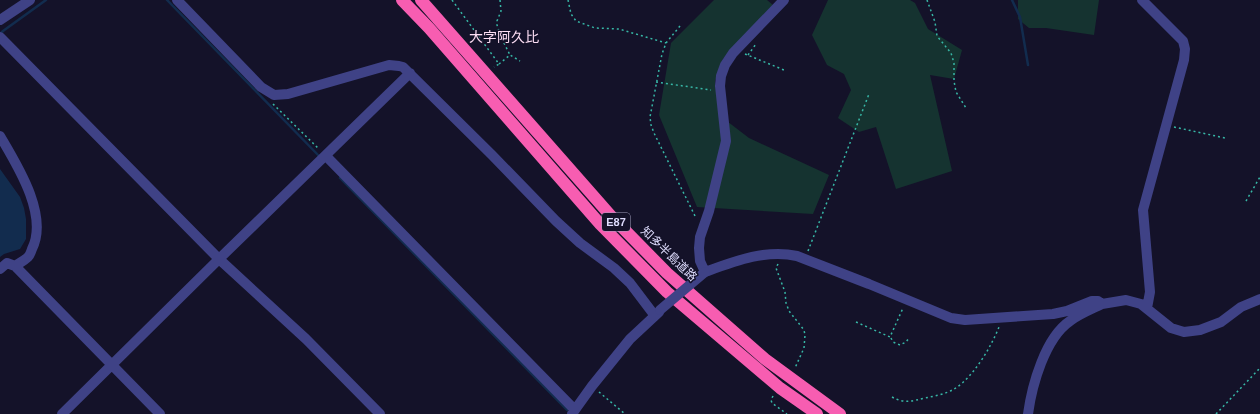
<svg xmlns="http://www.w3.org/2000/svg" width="1260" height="414" font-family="Arial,'Noto Sans JP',sans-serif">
	<rect width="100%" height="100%" fill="#141229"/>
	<path fill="#153330" d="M 714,0 L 767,0 L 773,5 L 723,59 L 715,81 L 719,115 L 749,138 L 829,175 L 813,214 L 697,207 L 659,115 L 671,43 Z
		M 828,0 L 910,0 L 915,3 L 928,29 L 962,50 L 954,79 L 930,75 L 952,171 L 896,189 L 876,127 L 859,132 L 838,118 L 851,90 L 844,74 L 827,65 L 812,35 Z
		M 1018,0 L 1099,0 L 1094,35 L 1046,28 L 1029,28 L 1018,19 Z"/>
	<path fill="#122c4e" d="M 0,169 L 20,197 L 24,208 L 26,219 L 26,239 L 20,249 L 4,254 L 0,257 Z"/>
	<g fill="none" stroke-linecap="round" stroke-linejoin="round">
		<path stroke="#122c4e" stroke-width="2.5" d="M 167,0 L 320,157
			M 1012,0 L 1020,17 L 1028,65
			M 0,34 L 3,31 L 46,0
			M 340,178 L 567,410"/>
		<path stroke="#37b7a6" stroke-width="1.5" stroke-dasharray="2 3" stroke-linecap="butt" d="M 452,0 L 499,64 L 494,67
			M 500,0 L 501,11 L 497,21 L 497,25 L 501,37 L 510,55
			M 568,0 L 571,14 L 576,21 L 595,28 L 619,29 L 666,43
			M 927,0 L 935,22 L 937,36 L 951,53 L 954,63 L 954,81 L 956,92 L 966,108
			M 680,26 L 666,43 L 662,54 L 650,117 L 651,125 L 654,133 L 696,218
			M 745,54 L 784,70
			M 748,55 L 756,44
			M 499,64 L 510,55 L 520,61
			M 656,82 L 711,90
			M 273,104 L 319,149
			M 1174,127 L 1225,138
			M 1246,201 L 1260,177
			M 808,251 L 869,94
			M 778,264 L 776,268 L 785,292 L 786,303 L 789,311 L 804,330 L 805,335 L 804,348 L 795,368
			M 856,322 L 890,337 L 903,308
			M 891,338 L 893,342 L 900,345 L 906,342 L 909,338
			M 599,392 L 625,414
			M 773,396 L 771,400 L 772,403 L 787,414
			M 892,397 C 905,404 912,401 925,398 C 935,396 946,394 954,389 C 973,378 991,347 999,327
			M 1216,414 L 1260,368"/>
		<path stroke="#3f4286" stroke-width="10" d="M 177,0 L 261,87 L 274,95 L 288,94 L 389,65 L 399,66 L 403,67 L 492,155 L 556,221 L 580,243 L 614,268 L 630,283 L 655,316
			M 784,0 L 733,53 L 725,65 L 721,76 L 720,86 L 726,141 L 709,211 L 700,237 L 699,248 L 700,261 L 705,272 C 735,261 766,249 797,256 L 869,284 L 951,318 L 965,320 L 1053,314 L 1067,311 L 1092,301 L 1098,301 L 1102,304 L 1126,300 L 1141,304 L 1171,328 L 1184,332 L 1200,330 L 1221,322 L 1241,307 L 1260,299
			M 1142,0 L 1183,41 L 1185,49 L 1184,60 L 1143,210 L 1150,292 L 1147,308
			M 0,20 L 30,0
			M 0,37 L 219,259 L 306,339 L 380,414
			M 0,136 C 17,165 49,215 32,249 C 31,252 30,255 28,257 C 24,261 19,263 15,266
			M 326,156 L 575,410
			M 0,269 L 7,263 L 15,266 L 160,414
			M 62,414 L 219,259 L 410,73
			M 572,414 L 592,386 L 630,339 L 659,312
			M 1028,414 C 1032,385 1045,338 1070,321 C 1079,314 1092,309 1102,304"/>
		<path stroke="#f75db1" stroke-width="12" d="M 402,0 L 429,28 L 600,224 L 667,292 L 780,388 L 817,414
			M 421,0 L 611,216 L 667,273 L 765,359 L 840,414"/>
		<path stroke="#3f4286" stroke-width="10" d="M 660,310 L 705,272"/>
	</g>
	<g text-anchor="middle" stroke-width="3" stroke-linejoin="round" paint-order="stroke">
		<rect fill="#141229" stroke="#a19fbd" stroke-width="1" x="602" y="213" width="28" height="18" rx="3"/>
		<g font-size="11" font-weight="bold" fill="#dedcfd">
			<text x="616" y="226">E87</text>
		</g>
		<g font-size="12" fill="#dedcfd" stroke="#141229">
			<text transform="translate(669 254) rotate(44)" y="4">知多半島道路</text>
		</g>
		<g font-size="14" fill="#fddef4" stroke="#141229">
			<text x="504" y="42">大字阿久比</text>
		</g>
	</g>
</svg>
